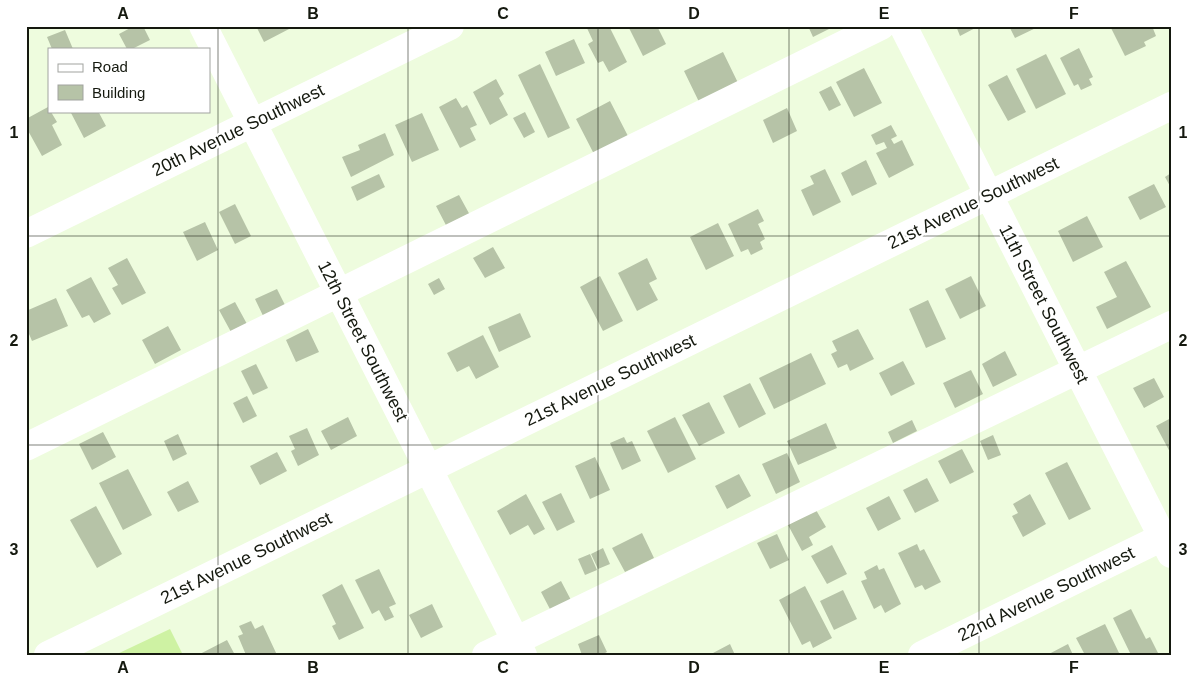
<svg xmlns="http://www.w3.org/2000/svg" width="1197" height="681" font-family="Helvetica,sans-serif">
	<rect width="100%" height="100%" fill="#eefcde"/>
	<path fill="#cef2a3" d="M 170,629 L 183,655 L 115,655 Z"/>
	<path fill="#b6c3a7" d="M 134,26 L 143,26 L 150,40 L 132,49 L 127,49 L 119,34 Z
		M 256,26 L 290,26 L 291,28 L 264,42 Z
		M 586,26 L 609,26 L 627,62 L 609,72 L 603,61 L 598,63 L 588,44 L 593,41 Z
		M 628,26 L 657,26 L 666,44 L 643,56 Z
		M 808,26 L 835,26 L 813,37 Z
		M 956,26 L 979,26 L 960,36 Z
		M 1009,26 L 1040,26 L 1015,38 Z
		M 1114,26 L 1152,26 L 1156,36 L 1144,42 L 1146,46 L 1125,56 L 1111,28 Z
		M 65,30 L 73,49 L 52,49 L 47,37 Z
		M 574,39 L 585,63 L 556,76 L 545,52 Z
		M 1079,48 L 1093,77 L 1089,79 L 1092,85 L 1081,90 L 1078,84 L 1074,86 L 1060,58 Z
		M 723,52 L 740,87 L 701,106 L 684,71 Z
		M 1046,54 L 1066,94 L 1036,109 L 1016,69 Z
		M 540,64 L 570,128 L 548,138 L 518,75 Z
		M 864,68 L 882,103 L 854,117 L 836,82 Z
		M 1007,75 L 1026,112 L 1008,121 L 988,85 Z
		M 496,79 L 504,94 L 499,98 L 508,115 L 490,125 L 473,92 Z
		M 831,86 L 841,105 L 829,111 L 819,92 Z
		M 456,98 L 462,108 L 467,105 L 477,125 L 470,128 L 476,140 L 460,148 L 439,107 Z
		M 610,101 L 629,138 L 595,156 L 576,119 Z
		M 48,107 L 57,122 L 52,125 L 62,145 L 42,156 L 26,127 L 26,119 Z
		M 787,108 L 797,131 L 773,143 L 763,120 Z
		M 70,111 L 98,111 L 106,126 L 84,138 Z
		M 525,112 L 535,132 L 524,138 L 513,118 Z
		M 422,113 L 439,150 L 412,162 L 395,125 Z
		M 891,125 L 897,136 L 891,139 L 894,144 L 902,140 L 914,165 L 889,178 L 876,153 L 887,148 L 884,142 L 876,145 L 871,135 Z
		M 385,133 L 394,155 L 351,177 L 342,157 L 360,150 L 358,145 Z
		M 866,160 L 877,184 L 852,196 L 841,173 Z
		M 825,169 L 841,202 L 813,216 L 801,190 L 814,184 L 810,176 Z
		M 1171,173 L 1171,188 L 1165,177 Z
		M 379,174 L 385,187 L 357,201 L 351,187 Z
		M 1154,184 L 1166,207 L 1140,220 L 1128,197 Z
		M 459,195 L 471,217 L 448,229 L 436,206 Z
		M 235,204 L 251,236 L 235,244 L 219,212 Z
		M 758,209 L 764,221 L 758,224 L 765,239 L 760,242 L 763,249 L 751,255 L 748,249 L 741,252 L 728,224 Z
		M 1087,216 L 1103,247 L 1073,262 L 1058,231 Z
		M 205,222 L 218,250 L 197,261 L 183,232 Z
		M 718,223 L 734,256 L 706,270 L 690,237 Z
		M 493,247 L 505,268 L 485,278 L 473,258 Z
		M 127,258 L 146,293 L 122,305 L 112,288 L 118,285 L 108,268 Z
		M 647,258 L 657,279 L 649,283 L 658,300 L 637,311 L 618,273 Z
		M 1126,261 L 1151,307 L 1107,329 L 1096,307 L 1117,297 L 1104,272 Z
		M 600,276 L 623,321 L 603,331 L 580,287 Z
		M 971,276 L 986,306 L 960,319 L 945,289 Z
		M 91,277 L 111,314 L 94,323 L 89,315 L 82,318 L 66,290 Z
		M 439,278 L 445,289 L 434,295 L 428,284 Z
		M 277,289 L 288,311 L 266,322 L 255,299 Z
		M 56,298 L 68,326 L 32,341 L 26,327 L 26,311 Z
		M 928,300 L 946,339 L 926,348 L 909,309 Z
		M 235,302 L 247,324 L 231,332 L 219,310 Z
		M 520,313 L 531,337 L 499,352 L 488,327 Z
		M 168,326 L 181,350 L 155,364 L 142,340 Z
		M 308,329 L 319,352 L 296,362 L 286,340 Z
		M 858,329 L 874,359 L 850,371 L 847,364 L 838,368 L 831,354 L 837,351 L 832,341 Z
		M 483,335 L 499,367 L 476,379 L 469,366 L 457,372 L 447,353 Z
		M 1005,351 L 1017,375 L 993,387 L 982,364 Z
		M 811,353 L 826,384 L 774,409 L 759,378 Z
		M 903,361 L 915,384 L 891,396 L 879,373 Z
		M 256,364 L 268,388 L 253,395 L 241,371 Z
		M 971,370 L 983,394 L 955,408 L 943,383 Z
		M 1154,378 L 1164,397 L 1144,408 L 1133,388 Z
		M 750,383 L 766,414 L 739,428 L 723,396 Z
		M 247,396 L 257,416 L 243,423 L 233,403 Z
		M 709,402 L 725,433 L 699,446 L 682,415 Z
		M 348,417 L 357,436 L 331,450 L 321,431 Z
		M 675,417 L 696,459 L 668,473 L 647,431 Z
		M 1171,418 L 1171,454 L 1156,426 Z
		M 912,420 L 917,431 L 893,443 L 888,432 Z
		M 826,423 L 837,448 L 798,465 L 787,441 Z
		M 307,428 L 319,455 L 298,466 L 291,451 L 295,449 L 289,436 Z
		M 103,432 L 116,457 L 92,470 L 79,444 Z
		M 178,434 L 187,454 L 173,461 L 164,441 Z
		M 993,435 L 1001,455 L 988,460 L 980,441 Z
		M 624,437 L 627,443 L 632,441 L 641,461 L 622,470 L 610,443 Z
		M 962,449 L 974,472 L 950,484 L 938,461 Z
		M 277,452 L 287,471 L 260,485 L 250,466 Z
		M 787,453 L 800,482 L 776,494 L 762,464 Z
		M 595,457 L 610,490 L 590,499 L 575,466 Z
		M 1067,462 L 1091,509 L 1069,520 L 1045,473 Z
		M 128,469 L 152,515 L 123,530 L 99,483 Z
		M 739,474 L 751,496 L 727,509 L 715,486 Z
		M 927,478 L 939,501 L 915,513 L 903,490 Z
		M 188,481 L 199,502 L 178,512 L 167,492 Z
		M 561,493 L 575,522 L 557,531 L 542,502 Z
		M 526,494 L 545,529 L 534,535 L 528,525 L 510,535 L 497,511 Z
		M 1030,494 L 1046,524 L 1023,537 L 1012,516 L 1018,513 L 1013,504 Z
		M 889,496 L 901,519 L 878,531 L 866,508 Z
		M 96,506 L 122,554 L 97,568 L 70,520 Z
		M 816,510 L 826,527 L 809,537 L 813,545 L 802,551 L 788,525 Z
		M 642,533 L 654,558 L 625,572 L 612,548 Z
		M 777,534 L 789,560 L 770,569 L 757,543 Z
		M 917,544 L 920,551 L 924,549 L 941,582 L 925,590 L 922,585 L 915,588 L 898,553 Z
		M 832,545 L 847,574 L 827,584 L 811,556 Z
		M 603,548 L 610,564 L 598,569 L 591,554 Z
		M 590,554 L 597,570 L 585,575 L 578,559 Z
		M 877,565 L 879,570 L 884,568 L 901,604 L 885,613 L 881,605 L 874,609 L 861,581 L 867,579 L 864,572 Z
		M 379,569 L 396,604 L 389,607 L 394,617 L 385,621 L 379,610 L 372,614 L 355,580 Z
		M 561,581 L 572,602 L 552,613 L 541,592 Z
		M 342,584 L 364,628 L 339,640 L 332,626 L 336,624 L 322,595 Z
		M 805,586 L 832,638 L 813,648 L 810,641 L 802,645 L 779,600 Z
		M 843,590 L 857,619 L 834,630 L 820,601 Z
		M 432,604 L 443,627 L 421,638 L 409,615 Z
		M 1131,609 L 1146,639 L 1150,637 L 1159,655 L 1131,655 L 1113,618 Z
		M 251,621 L 255,629 L 263,625 L 277,655 L 246,655 L 238,636 L 243,634 L 239,626 Z
		M 1105,624 L 1120,655 L 1085,655 L 1076,638 Z
		M 599,635 L 607,652 L 601,655 L 582,655 L 578,644 Z
		M 227,640 L 235,655 L 198,655 Z
		M 730,644 L 735,655 L 714,655 L 713,653 Z
		M 1068,644 L 1073,655 L 1047,655 Z"/>
	<g fill="none" stroke-linecap="round" stroke-linejoin="round">
		<path stroke="#fff" stroke-width="28" d="M 203,26 L 523,655
			M 903,26 L 1171,554
			M 26,234 L 450,26
			M 26,447 L 881,26
			M 48,655 L 1171,106
			M 486,655 L 1171,325
			M 922,655 L 1171,533"/>
	</g>
	<path fill="none" stroke="#15190f" stroke-width="1" stroke-opacity="0.55" d="M 218,26 L 218,655M 408,26 L 408,655M 598,26 L 598,655M 789,26 L 789,655M 979,26 L 979,655M 26,236 L 1171,236M 26,445 L 1171,445"/>
	<g text-anchor="middle" stroke-width="4.5" stroke-linejoin="round" paint-order="stroke">
		<g font-size="18" fill="#15190f" stroke="#fff">
			<text transform="translate(238 130) rotate(-26)" y="6">20th Avenue Southwest</text>
			<text transform="translate(973 203) rotate(-26)" y="6">21st Avenue Southwest</text>
			<text transform="translate(1044 304) rotate(63)" y="6">11th Street Southwest</text>
			<text transform="translate(363 341) rotate(63)" y="6">12th Street Southwest</text>
			<text transform="translate(610 380) rotate(-26)" y="6">21st Avenue Southwest</text>
			<text transform="translate(246 558) rotate(-26)" y="6">21st Avenue Southwest</text>
			<text transform="translate(1046 594) rotate(-26)" y="6">22nd Avenue Southwest</text>
		</g>
	</g>
	<rect width="1197" height="681" fill="none" stroke="#ffffff" stroke-width="55"/>
	<rect x="48" y="48" width="162" height="65" fill="#ffffff" stroke="#a1a39f"/>
	<rect x="58" y="64" width="25" height="8" fill="#ffffff" stroke="#a1a39f"/>
	<text x="92" y="72" font-size="15" fill="#15190f">Road</text>
	<rect x="58" y="85" width="25" height="15" fill="#b6c3a7" stroke="#a1a39f"/>
	<text x="92" y="98" font-size="15" fill="#15190f">Building</text>
	<rect x="28" y="28" width="1142" height="626" fill="none" stroke="#15190f" stroke-width="2"/>
	<g font-size="16" text-anchor="middle" font-weight="bold" fill="#15190f">
		<text x="123" y="19">A</text>
		<text x="313" y="19">B</text>
		<text x="503" y="19">C</text>
		<text x="694" y="19">D</text>
		<text x="884" y="19">E</text>
		<text x="1074" y="19">F</text>
		<text x="14" y="138">1</text>
		<text x="1183" y="138">1</text>
		<text x="14" y="346">2</text>
		<text x="1183" y="346">2</text>
		<text x="14" y="555">3</text>
		<text x="1183" y="555">3</text>
		<text x="123" y="673">A</text>
		<text x="313" y="673">B</text>
		<text x="503" y="673">C</text>
		<text x="694" y="673">D</text>
		<text x="884" y="673">E</text>
		<text x="1074" y="673">F</text>
	</g>
</svg>
